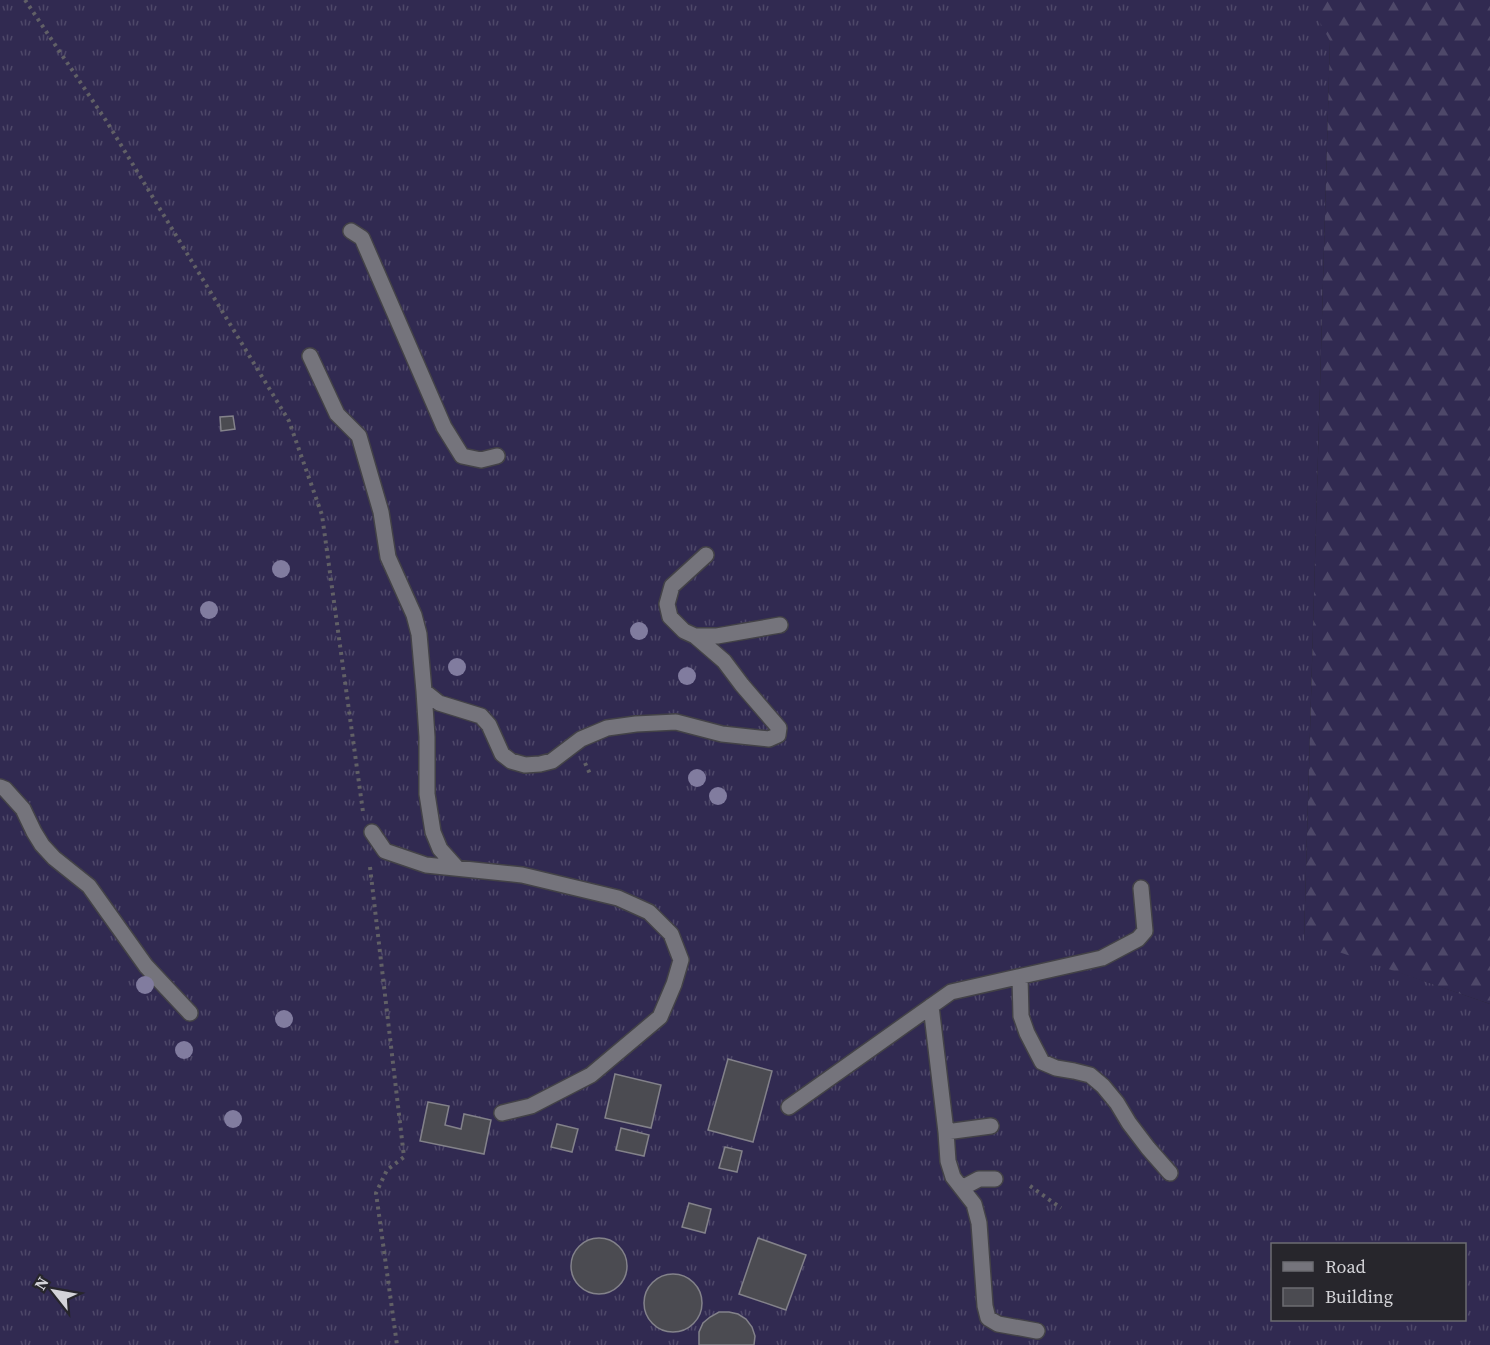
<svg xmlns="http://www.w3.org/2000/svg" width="1490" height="1345" font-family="'Source Serif 4',serif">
	<defs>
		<pattern id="grass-tufts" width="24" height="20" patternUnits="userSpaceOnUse" patternTransform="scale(1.5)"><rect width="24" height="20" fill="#312a51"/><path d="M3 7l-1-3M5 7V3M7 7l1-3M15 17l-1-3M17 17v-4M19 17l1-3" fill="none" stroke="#4e4869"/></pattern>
		<pattern id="forest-firs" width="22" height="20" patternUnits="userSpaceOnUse" patternTransform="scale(1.5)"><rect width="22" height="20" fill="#312a51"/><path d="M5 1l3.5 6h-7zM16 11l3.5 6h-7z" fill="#4e4869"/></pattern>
	</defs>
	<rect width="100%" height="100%" fill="#27262c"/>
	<path fill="url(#grass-tufts)" fill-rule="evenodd" d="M 0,0 L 1316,0 L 1330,41 L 1304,939 L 1490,1004 L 1490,1345 L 0,1345 ZM 1272,1244 L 1464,1244 L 1464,1320 L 1272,1320 Z"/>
	<path fill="url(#forest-firs)" d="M 1308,0 L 1490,0 L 1490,1004 L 1304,940 L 1330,41 Z"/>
	<path fill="#4b4b51" stroke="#83828a" stroke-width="1.5" d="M 233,416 L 235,429 L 221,431 L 220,417 Z
		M 728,1059 L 772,1071 L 753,1142 L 708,1130 Z
		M 615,1074 L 661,1085 L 651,1128 L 605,1118 Z
		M 428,1102 L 449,1106 L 445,1125 L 461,1129 L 464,1114 L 491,1120 L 484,1154 L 420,1141 Z
		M 557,1124 L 578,1129 L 572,1152 L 551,1147 Z
		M 621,1128 L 649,1135 L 644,1156 L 616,1150 Z
		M 725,1147 L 742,1151 L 737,1172 L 719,1168 Z
		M 689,1203 L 711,1209 L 705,1233 L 682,1227 Z
		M571 1266a28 28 0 1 1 56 0a28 28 0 1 1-56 0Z
		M 758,1238 L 806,1255 L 786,1310 L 739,1294 Z
		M644 1303a29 29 0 1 1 58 0a29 29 0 1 1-58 0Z
		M 719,1312 L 729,1312 L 738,1314 L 746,1319 L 752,1327 L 755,1336 L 754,1345 L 699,1345 L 699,1332 L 703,1323 L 710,1317 Z"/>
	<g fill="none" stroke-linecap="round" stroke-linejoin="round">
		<g stroke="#434247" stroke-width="18">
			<path id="minor" d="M 351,231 L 362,238 L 444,427 L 462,456 L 481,460 L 497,456
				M 310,356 L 337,414 L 359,436 L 381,512 L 388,557 L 414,615 L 419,634 L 424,691 L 439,703 L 481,716 L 489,725 L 502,754 L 511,761 L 525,765 L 540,764 L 552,761 L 581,739 L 607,728 L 636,724 L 676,722 L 722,734 L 769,739 L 778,735 L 779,728 L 742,685 L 724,661 L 695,636
				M 706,555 L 672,586 L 667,604 L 670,617 L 684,631 L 695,636 L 717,636 L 780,625
				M 424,691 L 427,737 L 427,794 L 433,832 L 440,849 L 457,868
				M 0,787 L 5,789 L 23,809 L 34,832 L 42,845 L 54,858 L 89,886 L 146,966 L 190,1013
				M 372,832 L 385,851 L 426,865 L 522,875 L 618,898 L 649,912 L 671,934 L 681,960 L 674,984 L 660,1017 L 591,1075 L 531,1106 L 502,1113
				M 1020,977 L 1021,1016 L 1027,1033 L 1042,1062 L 1056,1068 L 1074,1071 L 1090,1075 L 1103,1086 L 1117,1103 L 1129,1123 L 1148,1148 L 1170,1173
				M 931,1006 L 946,1132 L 948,1161 L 953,1177 L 974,1204 L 979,1223 L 985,1306 L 988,1318 L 998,1324 L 1037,1331
				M 789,1107 L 951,992 L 1102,958 L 1138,939 L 1145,931 L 1141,888
				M 946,1132 L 991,1126
				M 962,1188 L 979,1179 L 995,1179"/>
		</g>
		<path stroke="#616066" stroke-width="4" stroke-dasharray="3 4.5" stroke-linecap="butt" d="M 25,0 L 107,122 L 289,421 L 322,515 L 363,812
			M 585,763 L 591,776
			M 370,867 L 404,1157 L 387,1170 L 376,1193 L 397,1345
			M 1030,1186 L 1061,1208"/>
		<use href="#minor" stroke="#75747c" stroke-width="15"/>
	</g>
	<g fill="#817c9f">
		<circle cx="281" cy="569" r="9"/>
		<circle cx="209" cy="610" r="9"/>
		<circle cx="639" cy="631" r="9"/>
		<circle cx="457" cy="667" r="9"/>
		<circle cx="687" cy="676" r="9"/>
		<circle cx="697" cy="778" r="9"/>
		<circle cx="718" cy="796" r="9"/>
		<circle cx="145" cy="985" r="9"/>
		<circle cx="284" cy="1019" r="9"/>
		<circle cx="184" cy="1050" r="9"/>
		<circle cx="233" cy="1119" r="9"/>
	</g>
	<rect x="1271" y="1243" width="195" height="78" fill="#27262c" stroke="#6c6c71" stroke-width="1.5"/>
	<rect x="1283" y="1262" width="30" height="9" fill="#75747c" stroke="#6c6c71" stroke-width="1.5"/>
	<text x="1325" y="1273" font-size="18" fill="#d4d4d8">Road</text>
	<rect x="1283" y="1288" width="30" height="18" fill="#4b4b51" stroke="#6c6c71" stroke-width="1.5"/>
	<text x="1325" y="1303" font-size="18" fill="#d4d4d8">Building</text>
	<g transform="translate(54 1291) rotate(301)" stroke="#27262c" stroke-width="4.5" paint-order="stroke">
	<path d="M0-4.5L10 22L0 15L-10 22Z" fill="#d4d4d8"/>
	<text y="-9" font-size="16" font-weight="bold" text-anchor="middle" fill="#d4d4d8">N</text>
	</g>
</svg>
